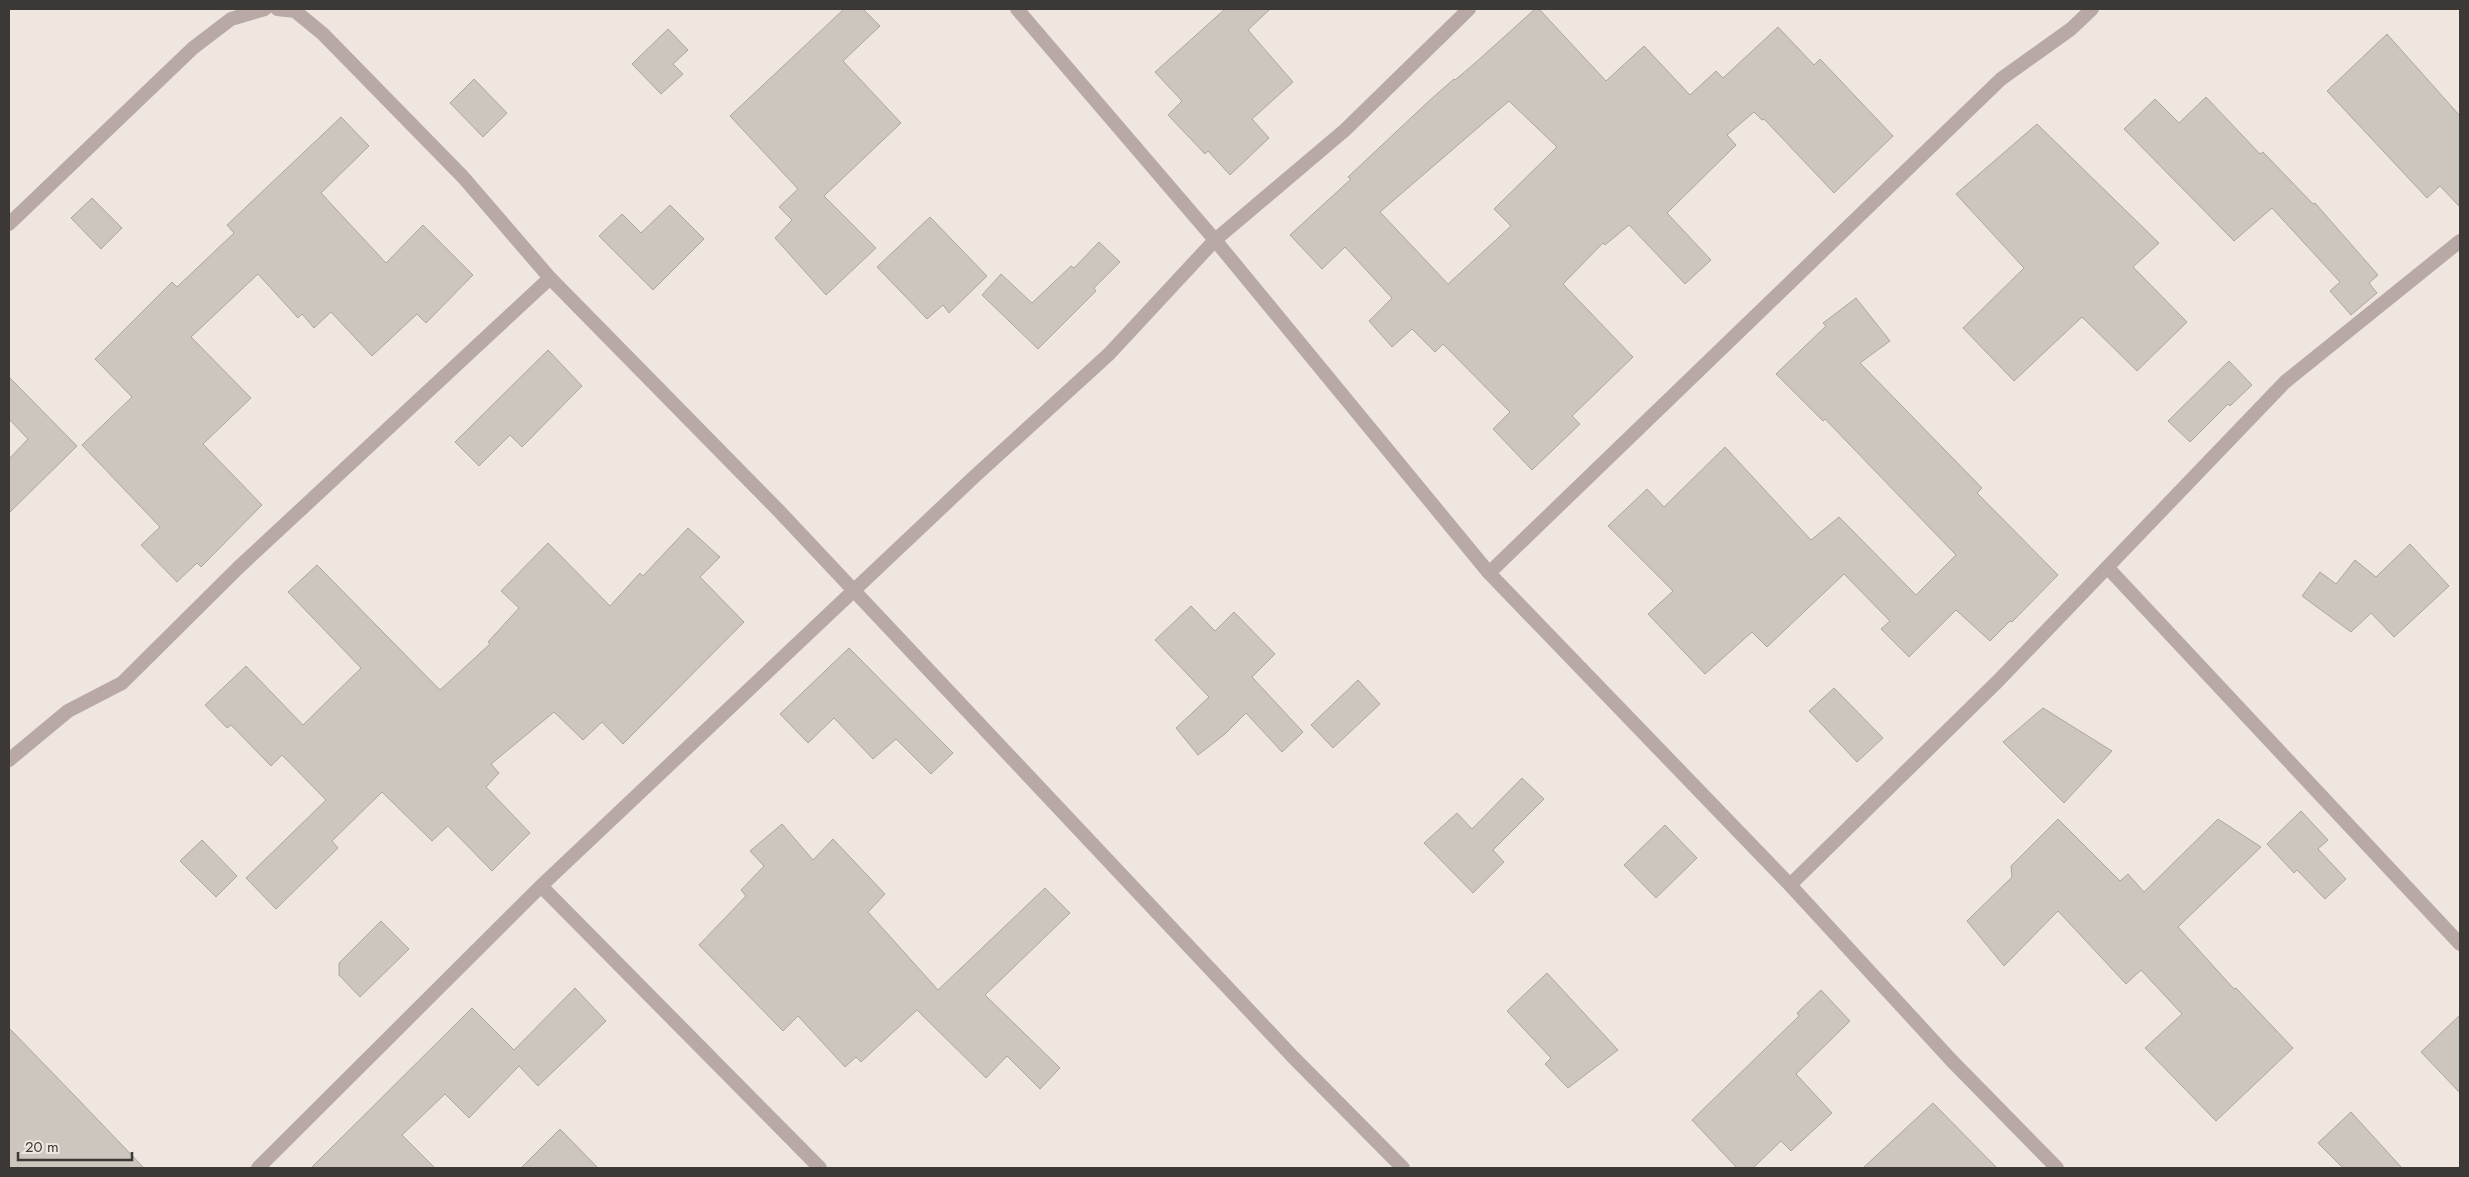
<svg xmlns="http://www.w3.org/2000/svg" width="2469" height="1177" font-family="Jost,sans-serif">
	<rect width="100%" height="100%" fill="#efe7df"/>
	<path fill="#cdc6be" stroke="#ada69f" fill-rule="evenodd" d="M 844,9 L 863,9 L 880,26 L 843,61 L 901,123 L 824,196 L 876,248 L 826,295 L 775,238 L 792,220 L 779,207 L 798,189 L 730,116 Z
		M 1225,9 L 1270,9 L 1248,30 L 1293,82 L 1252,119 L 1269,138 L 1230,175 L 1208,151 L 1205,154 L 1168,115 L 1182,101 L 1155,72 Z
		M 1535,9 L 1539,9 L 1606,81 L 1644,46 L 1690,95 L 1716,71 L 1723,78 L 1778,27 L 1814,65 L 1820,59 L 1893,136 L 1834,193 L 1764,119 L 1762,120 L 1754,112 L 1727,135 L 1736,145 L 1667,213 L 1711,260 L 1685,284 L 1629,225 L 1605,245 L 1603,243 L 1563,284 L 1633,357 L 1572,416 L 1580,424 L 1532,470 L 1493,429 L 1510,412 L 1443,344 L 1435,352 L 1412,329 L 1392,347 L 1369,321 L 1392,298 L 1345,247 L 1322,269 L 1290,235 L 1351,179 L 1348,177 L 1430,100 L 1454,79 L 1455,80 L 1474,64 ZM 1509,101 L 1557,147 L 1494,209 L 1511,226 L 1448,284 L 1380,212 Z
		M 668,29 L 688,50 L 673,64 L 683,74 L 661,94 L 632,64 Z
		M 2387,34 L 2460,116 L 2460,207 L 2440,186 L 2427,198 L 2327,91 Z
		M 474,79 L 507,113 L 483,137 L 450,103 Z
		M 2206,97 L 2260,154 L 2263,152 L 2313,204 L 2315,203 L 2378,275 L 2369,283 L 2377,293 L 2351,315 L 2330,291 L 2340,282 L 2272,208 L 2234,241 L 2124,129 L 2155,99 L 2179,123 Z
		M 341,117 L 369,146 L 321,193 L 386,263 L 423,225 L 473,275 L 426,323 L 417,314 L 372,356 L 331,312 L 314,328 L 302,314 L 298,318 L 258,274 L 191,337 L 251,398 L 203,444 L 262,505 L 201,567 L 197,563 L 177,582 L 141,545 L 160,527 L 82,445 L 132,397 L 95,359 L 172,282 L 177,287 L 234,233 L 227,225 Z
		M 2037,124 L 2159,243 L 2133,267 L 2187,322 L 2137,371 L 2082,317 L 2014,381 L 1963,328 L 2024,268 L 1956,194 Z
		M 92,198 L 122,228 L 101,249 L 71,218 Z
		M 670,205 L 704,239 L 653,290 L 599,236 L 622,214 L 641,233 Z
		M 930,217 L 987,276 L 949,313 L 943,305 L 927,319 L 877,267 Z
		M 1099,242 L 1120,262 L 1094,288 L 1096,291 L 1038,349 L 982,295 L 1001,274 L 1032,303 L 1071,266 L 1074,268 Z
		M 1856,298 L 1890,341 L 1860,363 L 1982,488 L 1977,493 L 2058,575 L 2012,622 L 2010,621 L 1990,641 L 1956,610 L 1909,657 L 1881,629 L 1890,621 L 1844,574 L 1767,647 L 1752,632 L 1705,674 L 1648,614 L 1673,591 L 1608,526 L 1647,489 L 1664,507 L 1725,447 L 1811,540 L 1839,517 L 1916,595 L 1956,555 L 1825,419 L 1823,421 L 1776,374 L 1826,326 L 1823,323 Z
		M 548,350 L 582,386 L 522,447 L 510,435 L 479,466 L 455,442 Z
		M 2229,361 L 2252,385 L 2230,406 L 2228,404 L 2190,442 L 2168,421 Z
		M 9,377 L 77,446 L 9,513 L 9,459 L 28,439 L 9,419 Z
		M 688,528 L 720,557 L 700,577 L 744,622 L 623,744 L 602,722 L 583,740 L 554,712 L 491,764 L 499,773 L 486,787 L 530,833 L 492,871 L 448,826 L 432,841 L 382,792 L 332,841 L 338,848 L 276,909 L 246,878 L 326,800 L 282,755 L 271,766 L 231,725 L 227,728 L 205,705 L 246,666 L 303,725 L 361,668 L 288,592 L 317,565 L 440,690 L 490,644 L 488,642 L 519,608 L 501,591 L 548,543 L 610,606 L 640,573 L 643,576 Z
		M 2410,544 L 2449,586 L 2394,637 L 2371,613 L 2351,632 L 2302,596 L 2320,572 L 2336,584 L 2355,560 L 2376,577 Z
		M 1191,606 L 1215,631 L 1234,612 L 1275,654 L 1252,677 L 1303,732 L 1282,752 L 1246,713 L 1225,734 L 1198,755 L 1176,728 L 1209,697 L 1155,640 Z
		M 849,648 L 953,753 L 931,774 L 896,739 L 873,759 L 834,718 L 808,743 L 780,714 Z
		M 1358,680 L 1380,704 L 1333,748 L 1311,725 Z
		M 1834,688 L 1883,738 L 1857,762 L 1809,711 Z
		M 2043,708 L 2112,751 L 2064,803 L 2003,742 Z
		M 1522,778 L 1544,799 L 1493,850 L 1504,862 L 1473,893 L 1424,843 L 1457,813 L 1472,829 Z
		M 2301,811 L 2328,840 L 2318,849 L 2346,879 L 2325,899 L 2297,870 L 2294,873 L 2267,844 Z
		M 2058,819 L 2120,881 L 2128,874 L 2144,892 L 2218,819 L 2261,847 L 2178,927 L 2234,989 L 2236,988 L 2293,1048 L 2216,1121 L 2145,1048 L 2182,1014 L 2141,970 L 2126,984 L 2058,911 L 2004,966 L 1967,921 L 2012,877 L 2011,866 Z
		M 782,824 L 813,860 L 833,839 L 885,894 L 868,912 L 938,990 L 1045,888 L 1070,913 L 985,995 L 1060,1068 L 1040,1089 L 1007,1056 L 986,1078 L 917,1010 L 861,1062 L 856,1057 L 845,1067 L 798,1016 L 783,1031 L 699,945 L 746,896 L 741,890 L 764,866 L 750,851 Z
		M 1665,825 L 1697,858 L 1656,898 L 1624,865 Z
		M 202,840 L 237,876 L 216,897 L 180,861 Z
		M 381,921 L 409,949 L 360,997 L 339,975 L 339,963 Z
		M 1547,973 L 1618,1050 L 1568,1088 L 1545,1064 L 1551,1058 L 1507,1011 Z
		M 575,988 L 606,1021 L 538,1086 L 519,1066 L 469,1118 L 445,1094 L 402,1135 L 435,1168 L 311,1168 L 472,1008 L 514,1050 Z
		M 1821,990 L 1850,1021 L 1796,1074 L 1832,1113 L 1791,1151 L 1781,1141 L 1753,1168 L 1737,1168 L 1692,1120 L 1799,1016 L 1797,1013 Z
		M 2460,1015 L 2460,1093 L 2421,1052 Z
		M 9,1028 L 74,1095 L 144,1168 L 9,1168 Z
		M 1933,1103 L 1997,1168 L 1863,1168 Z
		M 2351,1112 L 2402,1168 L 2343,1168 L 2318,1143 Z
		M 560,1129 L 598,1168 L 521,1168 Z"/>
	<g fill="none" stroke-linecap="round" stroke-linejoin="round">
		<path stroke="#b9a9a6" stroke-width="14" d="M 277,9 L 295,11 L 323,34 L 463,177 L 550,278 L 780,512 L 1293,1057 L 1403,1168
			M 1017,9 L 1215,240 L 1489,573 L 1790,885 L 1952,1061 L 2057,1168
			M 9,224 L 193,48 L 231,19 L 265,9
			M 2108,568 L 2460,944
			M 1489,573 L 2001,79 L 2071,29 L 2092,9
			M 9,760 L 68,711 L 122,683 L 239,567 L 550,278
			M 1790,885 L 1998,681 L 2285,382 L 2460,241
			M 541,886 L 820,1168
			M 258,1168 L 541,886 L 975,476 L 1109,354 L 1215,240 L 1345,130 L 1469,9"/>
	</g>
	<rect width="2469" height="1177" fill="none" stroke="#3b3835" stroke-width="20"/>
	<path d="M18 1152v8h114v-8" fill="none" stroke="#3b3835" stroke-width="2.5"/>
	<text x="25" y="1152" font-size="15" fill="#3b3835" stroke="#efe7df" stroke-width="4" paint-order="stroke">20 m</text>
</svg>
